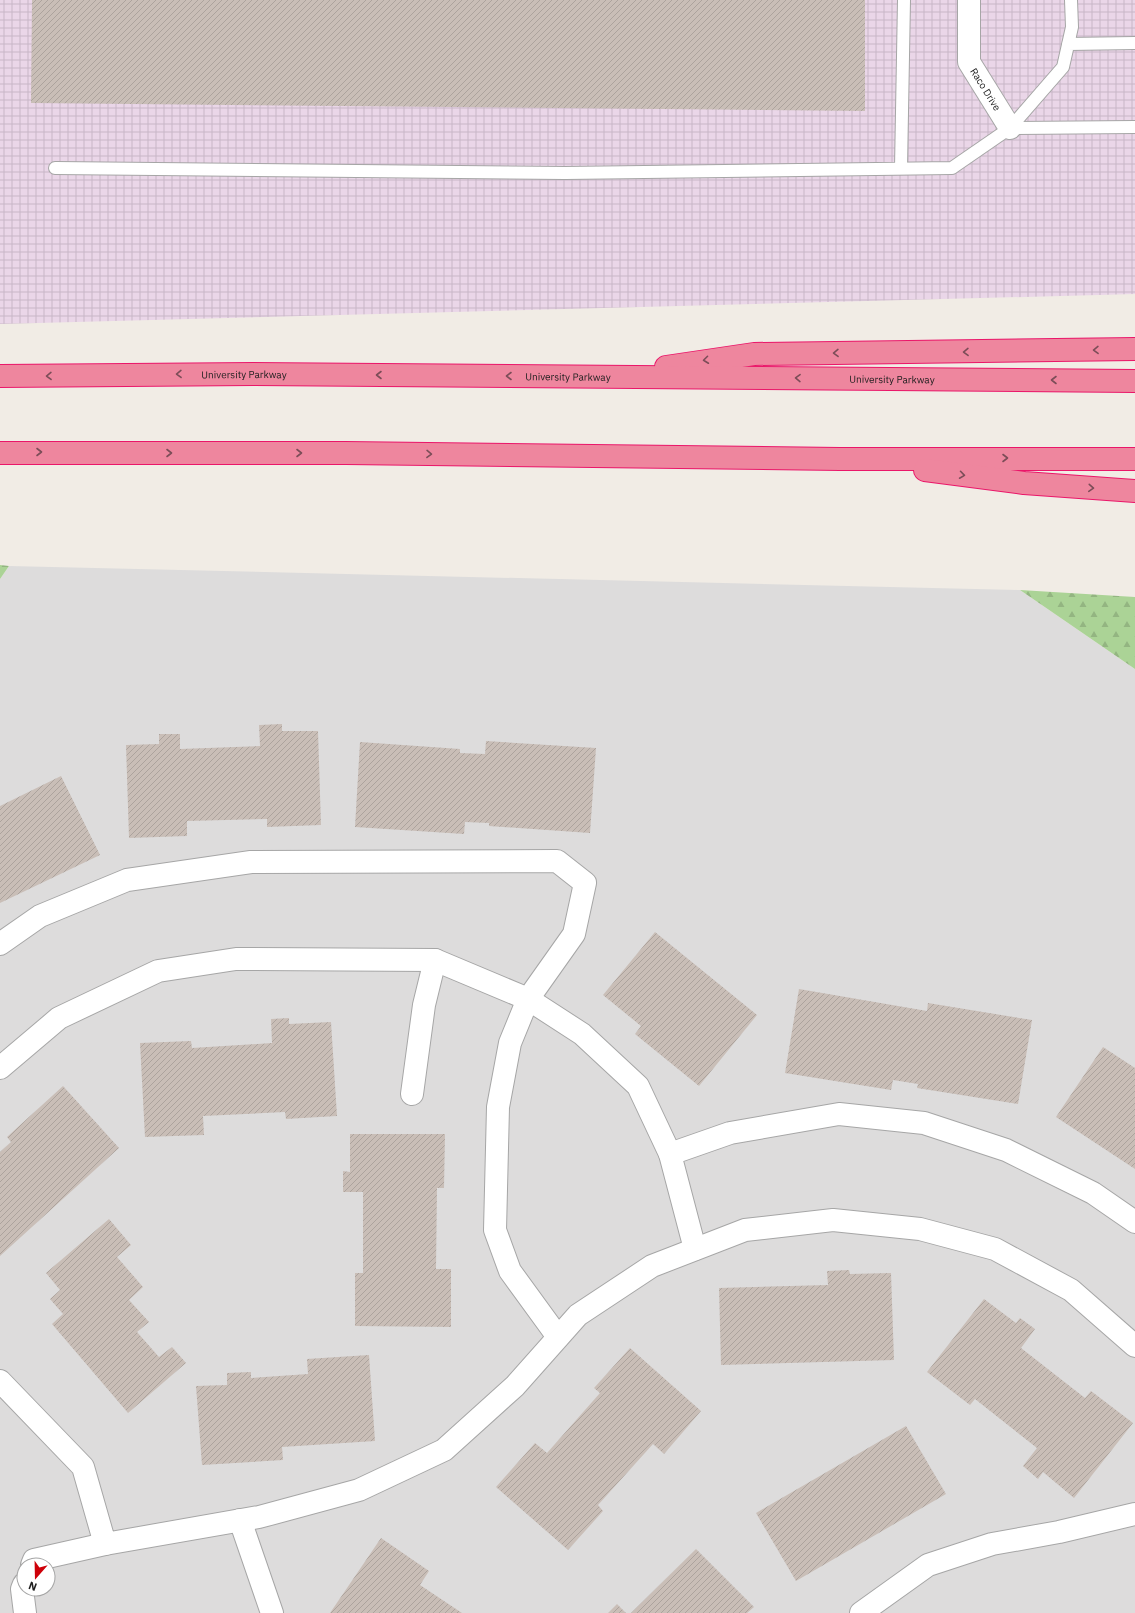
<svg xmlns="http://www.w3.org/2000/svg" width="1135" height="1613" font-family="'IBM Plex Sans',sans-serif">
	<defs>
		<pattern id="industrial-grid" width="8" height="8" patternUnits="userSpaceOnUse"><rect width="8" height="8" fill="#ead6e8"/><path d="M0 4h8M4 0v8" fill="none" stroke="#c8b7c7"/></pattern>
		<pattern id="forest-firs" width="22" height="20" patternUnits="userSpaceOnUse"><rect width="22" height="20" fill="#abd396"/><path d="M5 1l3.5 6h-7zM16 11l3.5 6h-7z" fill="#93b581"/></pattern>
		<pattern id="building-hatch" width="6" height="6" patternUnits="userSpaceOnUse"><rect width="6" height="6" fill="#c9beb7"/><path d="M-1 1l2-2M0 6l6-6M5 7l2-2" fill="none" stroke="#aca39d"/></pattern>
	</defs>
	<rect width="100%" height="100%" fill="#f1ece5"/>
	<path fill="#dddcdc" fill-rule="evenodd" d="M 9,566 L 1020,590 L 1135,669 L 1135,1613 L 0,1613 L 0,579 ZM 24,1565 L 48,1565 L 48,1589 L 24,1589 Z"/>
	<path fill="url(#industrial-grid)" d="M 0,0 L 1135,0 L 1135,294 L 0,324 Z"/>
	<path fill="url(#forest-firs)" d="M 0,565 L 9,566 L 0,579 Z
		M 1020,590 L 1135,597 L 1135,669 Z"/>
	<path fill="url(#building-hatch)" d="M 32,0 L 865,0 L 865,111 L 31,103 Z
		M 282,724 L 282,731 L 318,731 L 321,825 L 267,827 L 267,819 L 187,821 L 187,836 L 129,838 L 126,745 L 159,744 L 159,734 L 180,734 L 180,749 L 260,746 L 259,725 Z
		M 486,741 L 596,748 L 590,833 L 489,826 L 489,823 L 465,822 L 464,834 L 355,827 L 360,742 L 460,749 L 460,753 L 485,754 Z
		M 61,776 L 100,855 L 0,903 L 0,806 Z
		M 655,932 L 757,1015 L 699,1086 L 635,1034 L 641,1026 L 603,995 Z
		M 799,989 L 927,1011 L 928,1003 L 1032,1020 L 1018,1104 L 917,1088 L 918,1084 L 893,1080 L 891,1090 L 785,1073 Z
		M 289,1018 L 289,1024 L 331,1022 L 337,1116 L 286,1119 L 285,1112 L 203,1116 L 204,1135 L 145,1137 L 140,1043 L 191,1041 L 192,1048 L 272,1043 L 271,1019 Z
		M 1103,1047 L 1135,1068 L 1135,1169 L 1056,1117 Z
		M 63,1086 L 119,1148 L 0,1256 L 0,1152 L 11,1142 L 7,1137 Z
		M 350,1134 L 445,1134 L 444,1188 L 437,1188 L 436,1269 L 451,1269 L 451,1327 L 355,1326 L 355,1273 L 363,1273 L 363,1192 L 343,1192 L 343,1171 L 350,1172 Z
		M 109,1219 L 131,1245 L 117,1257 L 143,1287 L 129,1300 L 149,1322 L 137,1332 L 159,1357 L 172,1347 L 186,1363 L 128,1413 L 52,1324 L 63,1314 L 50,1299 L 60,1290 L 46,1273 Z
		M 849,1270 L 850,1274 L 891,1273 L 894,1360 L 721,1365 L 719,1288 L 828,1285 L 827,1271 Z
		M 984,1299 L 1016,1323 L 1020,1318 L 1035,1329 L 1021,1348 L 1085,1398 L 1091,1391 L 1133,1423 L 1074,1498 L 1043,1472 L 1038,1479 L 1023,1466 L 1037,1448 L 975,1399 L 970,1405 L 927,1372 Z
		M 630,1348 L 701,1411 L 664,1454 L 653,1444 L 598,1505 L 603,1511 L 568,1550 L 496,1487 L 535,1443 L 547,1453 L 600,1393 L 594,1388 Z
		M 369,1355 L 375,1441 L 282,1447 L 283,1460 L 202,1465 L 196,1386 L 227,1385 L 227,1373 L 251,1372 L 251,1378 L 308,1374 L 307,1359 Z
		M 906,1426 L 946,1494 L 796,1581 L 756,1513 Z
		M 381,1538 L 429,1571 L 420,1585 L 462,1613 L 330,1613 Z
		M 696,1549 L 754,1607 L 747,1613 L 631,1613 Z
		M 617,1604 L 626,1613 L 608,1613 Z"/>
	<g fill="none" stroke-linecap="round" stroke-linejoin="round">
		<g stroke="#a6a6a6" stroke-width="14">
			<path id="lane" d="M 1068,44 L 1135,43
				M 1010,128 L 1135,127
				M 55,168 L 565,173 L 952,168 L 1010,128 L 1063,67 L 1072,27 L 1071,0
				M 901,168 L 904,0"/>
		</g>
		<g stroke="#a6a6a6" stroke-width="24">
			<g id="street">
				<path id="s1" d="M 969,0 L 969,62 L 1010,128"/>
				<path d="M 0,944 L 40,916 L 127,880 L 251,862 L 557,861 L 585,883 L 574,934 L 528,999 L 435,960 L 236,959 L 158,971 L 59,1018 L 0,1068"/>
				<path d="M 412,1094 L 424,1005 L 435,960"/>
				<path d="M 695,1249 L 670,1154 L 730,1133 L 839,1114 L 924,1123 L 1006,1150 L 1093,1193 L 1135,1222"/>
				<path d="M 558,1337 L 510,1271 L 495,1230 L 498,1107 L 510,1043 L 528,999 L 582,1034 L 638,1086 L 670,1154"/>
				<path d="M 0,1381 L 83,1467 L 105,1544 L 259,1517 L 359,1490 L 444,1450 L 515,1386 L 578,1315 L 652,1266 L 745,1230 L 833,1220 L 920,1229 L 995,1249 L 1071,1290 L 1135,1346"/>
				<path d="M 240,1520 L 272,1613"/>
				<path d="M 32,1565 L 34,1560 L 105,1544"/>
				<path d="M 24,1584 L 22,1589 L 25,1613"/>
				<path d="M 861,1613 L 928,1565 L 992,1544 L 1059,1532 L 1135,1514"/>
			</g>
		</g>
		<g stroke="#ea1669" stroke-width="24">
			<g id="highway">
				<path d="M 666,367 L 754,354 L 1135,349"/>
				<path id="s2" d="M 0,376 L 253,374 L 1135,381"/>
				<path d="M 0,453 L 346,453 L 840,459 L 1135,459"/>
				<path d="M 925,470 L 1024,483 L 1135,491"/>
			</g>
		</g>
		<use href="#lane" stroke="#fff" stroke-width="12"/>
		<use href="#street" stroke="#fff" stroke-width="22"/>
		<use href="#highway" stroke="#ee869e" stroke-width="22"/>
	</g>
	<defs><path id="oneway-chevron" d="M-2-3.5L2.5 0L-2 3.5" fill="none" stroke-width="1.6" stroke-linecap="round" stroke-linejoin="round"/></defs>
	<g stroke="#7c4d58">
		<use href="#oneway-chevron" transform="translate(1096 350) rotate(179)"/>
		<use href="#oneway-chevron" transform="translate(966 352) rotate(179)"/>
		<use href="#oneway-chevron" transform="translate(836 353) rotate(179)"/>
		<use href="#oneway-chevron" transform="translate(706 360) rotate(173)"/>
		<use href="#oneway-chevron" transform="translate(179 374) rotate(179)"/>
		<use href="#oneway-chevron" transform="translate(379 375) rotate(-180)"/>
		<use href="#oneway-chevron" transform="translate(49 376) rotate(179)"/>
		<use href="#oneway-chevron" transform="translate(509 376) rotate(-180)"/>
		<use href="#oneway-chevron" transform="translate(798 378) rotate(-179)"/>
		<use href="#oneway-chevron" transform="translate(1054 380) rotate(-180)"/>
		<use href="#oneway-chevron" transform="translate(39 452)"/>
		<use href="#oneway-chevron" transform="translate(169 453)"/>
		<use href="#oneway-chevron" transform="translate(299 453)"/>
		<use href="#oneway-chevron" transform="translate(429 454) rotate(1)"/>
		<use href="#oneway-chevron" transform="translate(1005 458)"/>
		<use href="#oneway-chevron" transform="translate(962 475) rotate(8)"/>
		<use href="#oneway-chevron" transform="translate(1091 488) rotate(4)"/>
	</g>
	<g text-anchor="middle" stroke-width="3" stroke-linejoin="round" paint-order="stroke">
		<g font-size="10" fill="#1f1f1f" stroke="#fff">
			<text dy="4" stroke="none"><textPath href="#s1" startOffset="94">Raco Drive</textPath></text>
			<text dy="4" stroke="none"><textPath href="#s2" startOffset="244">University Parkway</textPath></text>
			<text dy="4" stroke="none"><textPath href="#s2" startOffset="568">University Parkway</textPath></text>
			<text dy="4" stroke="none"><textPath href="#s2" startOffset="892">University Parkway</textPath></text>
		</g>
	</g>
	<g transform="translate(36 1577) rotate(200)"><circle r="19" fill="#ffffff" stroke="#a5a5a5"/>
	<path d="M0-3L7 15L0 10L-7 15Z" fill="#ce0009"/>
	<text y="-6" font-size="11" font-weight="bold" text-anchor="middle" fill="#1f1f1f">N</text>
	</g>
</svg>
